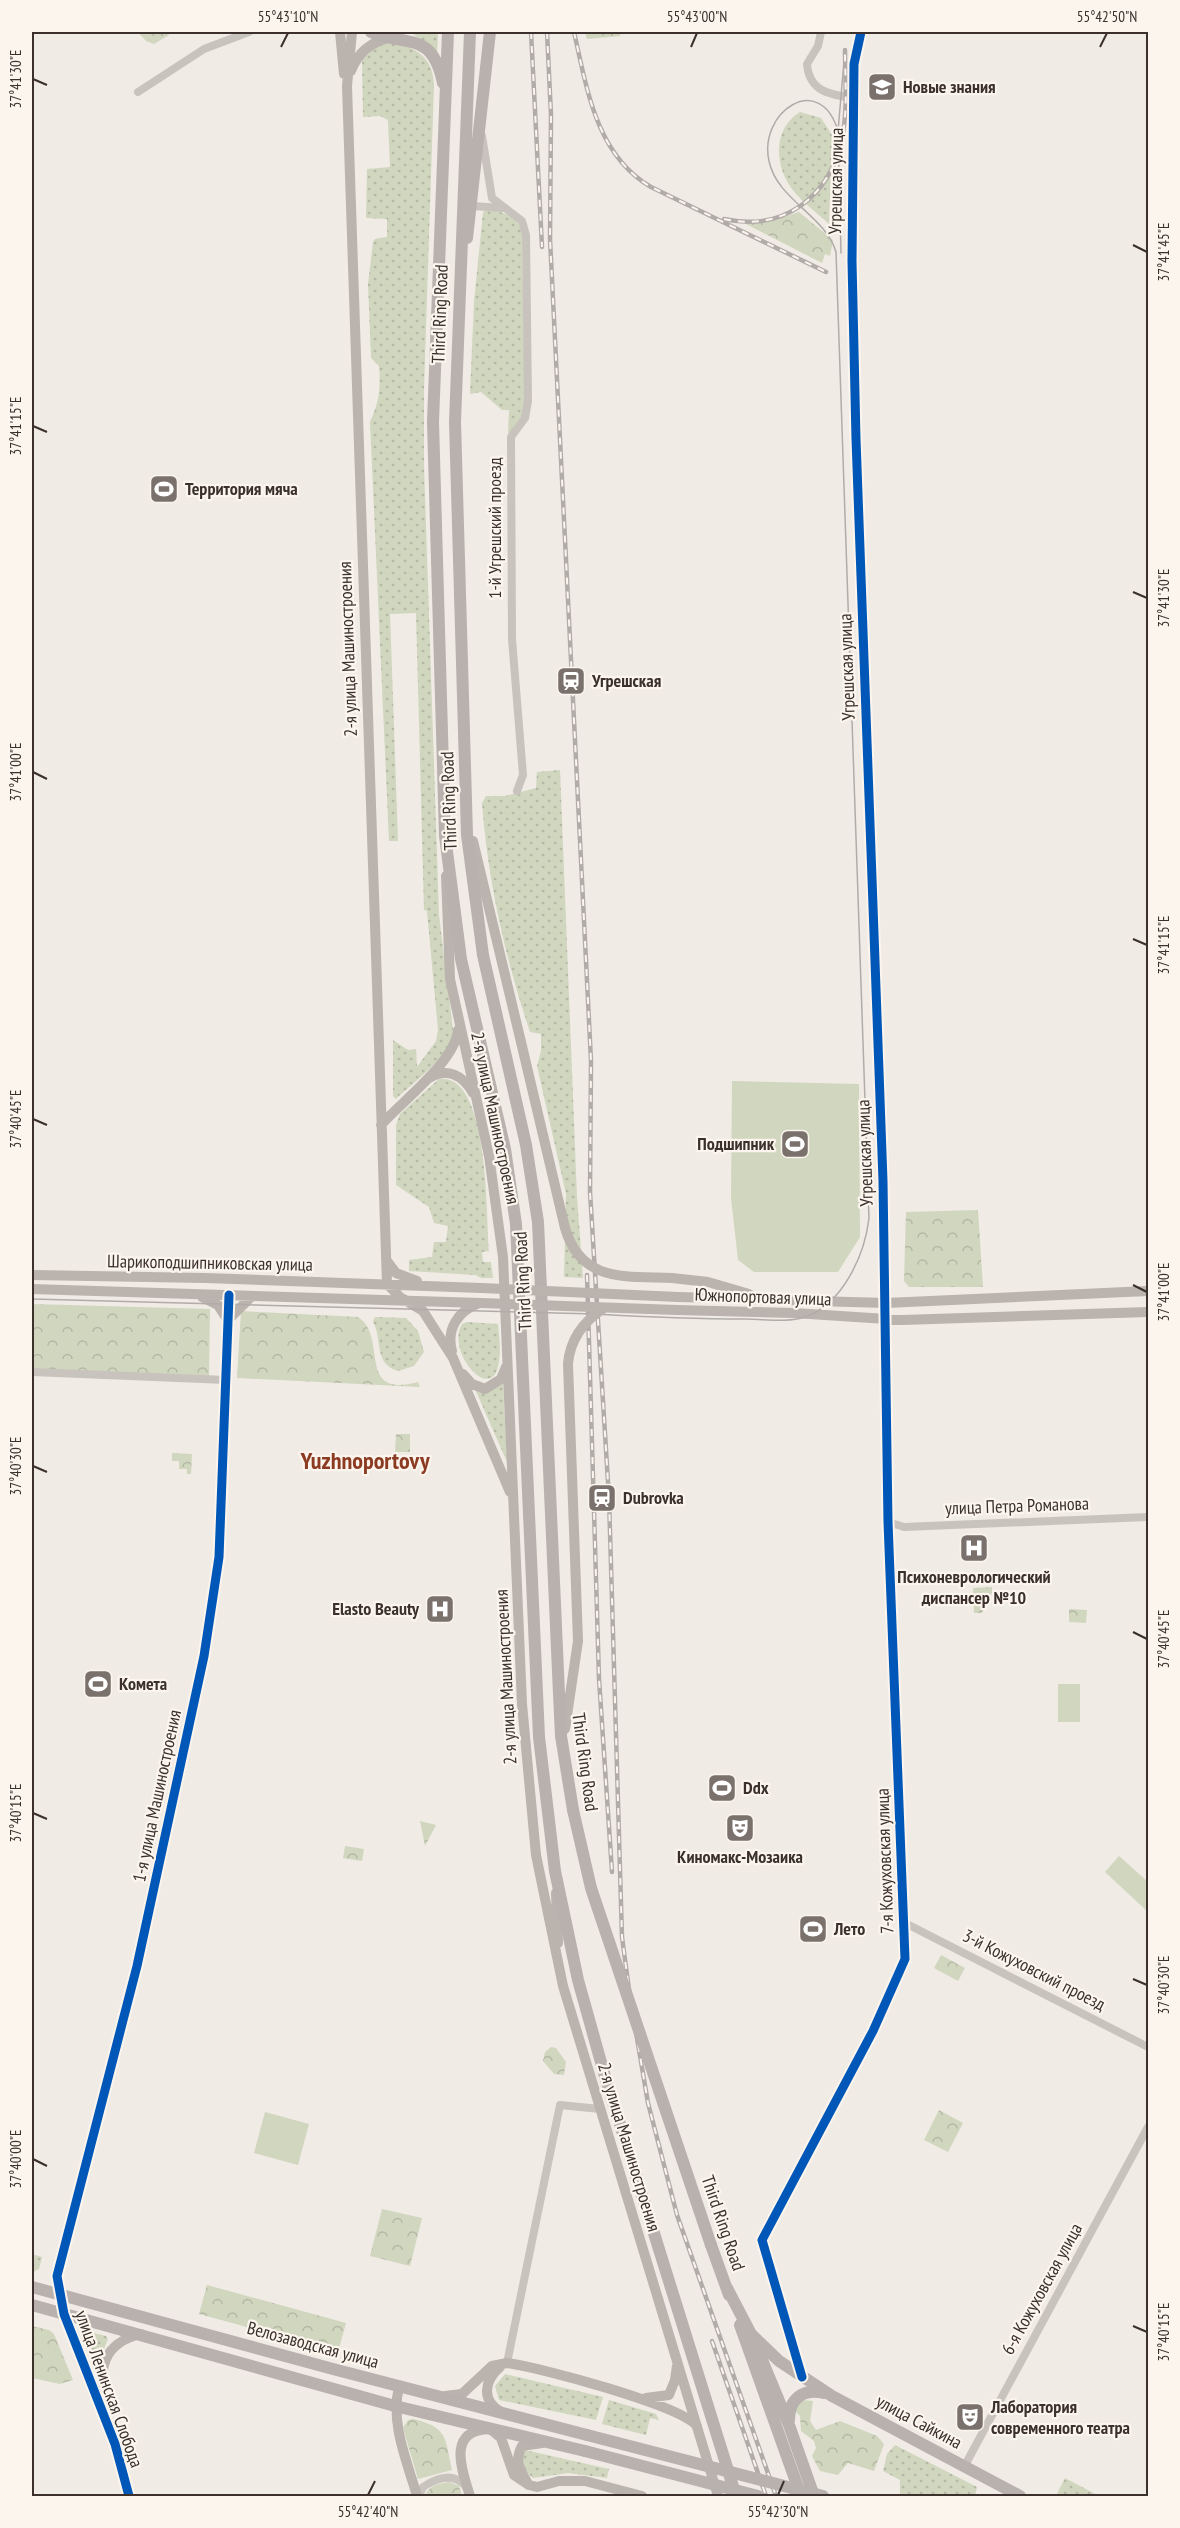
<svg xmlns="http://www.w3.org/2000/svg" width="1180" height="2528" font-family="'PT Sans Narrow',sans-serif">
	<defs>
		<pattern id="grass-dots" width="8" height="8" patternUnits="userSpaceOnUse" patternTransform="scale(1.5)"><rect width="8" height="8" fill="#d1d6bf"/><path d="M2 2h.1M6 6h.1" fill="none" stroke="#b4b8a4" stroke-width="1.8" stroke-linecap="round"/></pattern>
		<pattern id="forest-crowns" width="20" height="18" patternUnits="userSpaceOnUse" patternTransform="scale(1.5)"><rect width="20" height="18" fill="#d1d6bf"/><path d="M2 6a3 3 0 1 1 6 0M12 15a3 3 0 1 1 6 0" fill="none" stroke="#b4b8a4"/></pattern>
	</defs>
	<rect width="100%" height="100%" fill="#f0ebe5"/>
	<path fill="url(#grass-dots)" d="M 410,32 L 438,32 L 437,55 L 429,45 Z
		M 396,41 C 419,51 432,57 434,84 L 424,388 L 424,466 L 439,915 L 453,1029 C 452,1057 414,1081 396,1099 L 393,1096 L 393,1040 L 408,1050 L 416,1049 L 417,1067 L 436,1041 L 438,1030 L 427,911 L 424,910 L 416,613 L 390,614 L 398,841 L 389,841 L 370,422 C 379,403 381,387 379,366 L 371,358 L 368,284 L 373,242 L 375,239 L 387,237 L 387,219 L 366,218 L 367,169 L 390,167 L 388,120 L 380,116 L 363,117 L 362,59 L 376,46 Z
		M 800,112 L 821,118 L 832,135 L 829,224 C 817,213 802,202 792,189 C 774,165 773,128 800,112 Z
		M 487,210 C 503,211 513,215 522,229 L 525,411 L 512,433 L 508,433 L 509,410 L 502,410 L 481,392 L 470,394 L 474,302 L 483,212 Z
		M 560,770 L 577,1197 L 583,1278 L 564,1277 L 566,1194 L 537,1066 L 541,1051 L 541,1034 L 530,1032 C 505,957 488,882 482,803 L 486,796 L 505,796 L 536,788 L 537,772 Z
		M 439,1079 C 490,1072 486,1219 489,1251 L 482,1252 L 483,1262 L 491,1262 L 493,1278 L 481,1278 L 476,1275 L 409,1271 L 409,1260 L 432,1257 L 434,1242 L 446,1242 L 448,1226 L 434,1223 L 429,1207 L 396,1185 L 396,1125 L 400,1114 Z
		M 375,1317 L 406,1318 L 418,1331 L 424,1352 L 414,1366 L 398,1371 C 373,1364 383,1339 373,1322 Z
		M 467,1322 L 498,1324 C 499,1336 501,1349 499,1361 C 494,1407 445,1353 462,1324 Z
		M 503,1382 L 507,1462 L 475,1389 Z
		M 32,2254 L 42,2257 L 39,2269 L 33,2272 Z
		M 85,2331 L 106,2336 L 108,2339 L 97,2366 Z
		M 505,2374 L 603,2397 L 596,2420 L 499,2400 L 495,2386 Z
		M 609,2400 L 656,2414 L 659,2420 L 650,2418 L 646,2435 L 602,2424 Z
		M 895,2445 L 977,2487 L 975,2496 L 900,2496 L 900,2480 L 883,2471 L 887,2454 Z
		M 525,2450 L 609,2469 L 607,2478 L 568,2473 L 533,2478 L 524,2470 L 522,2453 Z
		M 1065,2478 L 1099,2496 L 1056,2496 Z"/>
	<path fill="url(#forest-crowns)" d="M 138,32 L 167,32 L 169,35 L 154,44 L 146,41 Z
		M 585,32 L 621,32 L 620,36 L 587,39 Z
		M 799,212 L 833,240 L 830,256 L 825,254 L 822,263 L 744,223 L 775,220 Z
		M 978,1210 L 983,1287 L 909,1287 L 904,1281 L 906,1212 Z
		M 32,1304 L 210,1309 L 209,1377 L 32,1370 Z
		M 241,1311 L 358,1317 C 389,1337 355,1399 418,1382 L 420,1387 L 237,1378 Z
		M 396,1434 L 410,1434 L 410,1452 L 395,1452 Z
		M 172,1453 L 192,1454 L 191,1474 L 187,1474 L 187,1469 L 179,1469 L 179,1461 L 172,1461 Z
		M 992,1587 L 992,1593 L 982,1613 L 974,1613 L 973,1588 Z
		M 1069,1609 L 1087,1610 L 1086,1623 L 1069,1622 Z
		M 420,1821 L 436,1825 L 425,1846 Z
		M 345,1846 L 364,1849 L 362,1861 L 343,1858 Z
		M 941,1955 L 965,1968 L 958,1981 L 934,1968 Z
		M 551,2047 L 556,2048 L 566,2062 L 564,2075 L 554,2074 L 543,2061 L 545,2052 Z
		M 939,2110 L 963,2123 L 948,2152 L 924,2140 Z
		M 382,2209 L 422,2218 L 410,2266 L 370,2256 Z
		M 207,2285 L 346,2323 L 338,2352 L 199,2314 Z
		M 32,2326 L 49,2330 L 54,2334 L 73,2380 L 60,2384 L 32,2378 Z
		M 802,2400 L 813,2401 L 810,2421 L 816,2430 L 840,2421 L 877,2436 L 884,2444 L 874,2471 L 848,2463 L 838,2475 L 820,2471 L 812,2456 L 816,2448 L 814,2441 L 801,2431 L 800,2416 L 794,2410 Z
		M 413,2419 C 448,2427 445,2438 452,2470 L 418,2479 L 403,2428 L 408,2420 Z
		M 449,2482 L 459,2486 L 462,2496 L 425,2496 C 429,2485 438,2484 449,2482 Z"/>
	<path fill="#d1d6bf" d="M 732,1081 L 859,1084 L 860,1237 L 838,1272 L 754,1272 L 738,1260 L 731,1198 Z
		M 1058,1684 L 1080,1684 L 1080,1722 L 1058,1722 Z
		M 1119,1856 L 1148,1882 L 1148,1912 L 1105,1872 Z
		M 265,2112 L 309,2124 L 298,2165 L 254,2153 Z"/>
	<g fill="none" stroke-linecap="round" stroke-linejoin="round">
		<path stroke="#c9c3be" stroke-width="8" d="M 821,32 L 818,46 L 807,64 C 809,92 831,95 854,98
			M 138,92 L 204,49 L 249,32
			M 482,136 L 492,198 L 522,221 L 526,235 L 528,401 L 525,418 L 511,437 L 512,639 L 523,775 L 517,791
			M 472,206 L 502,208
			M 32,1372 L 226,1380
			M 888,1522 L 904,1527 L 1148,1517
			M 905,1923 L 1148,2047
			M 507,2363 L 560,2105 L 600,2109
			M 964,2467 L 1148,2127
			M 419,2496 L 423,2487 C 438,2477 455,2472 467,2488"/>
		<path stroke="#bab3ae" stroke-width="10" d="M 340,32 L 344,74
			M 352,32 L 347,86 L 387,1284
			M 351,71 C 358,52 372,41 392,37
			M 473,841 L 521,1042
			M 446,876 L 450,979 L 489,1156 L 503,1257 L 522,1704 L 536,1855 L 563,1986 L 718,2496
			M 429,1078 C 447,1067 463,1075 473,1093
			M 381,1125 C 402,1101 455,1062 458,1030
			M 387,1261 L 396,1273 L 417,1281
			M 32,1275 L 205,1278 L 481,1288
			M 672,1278 L 708,1282 L 749,1294
			M 387,1284 L 400,1297 L 423,1311 L 453,1358 L 510,1492
			M 32,1289 L 481,1303
			M 202,1297 L 218,1305 L 227,1319
			M 678,1297 L 886,1303 L 1148,1291
			M 677,1310 L 794,1313 L 902,1320 L 1148,1312
			M 228,1320 L 252,1296
			M 452,1351 C 446,1329 458,1311 479,1303
			M 463,1374 L 472,1384 L 485,1389 L 501,1379 L 506,1367
			M 565,1729 L 578,1641
			M 556,1893 L 558,1943
			M 500,2367 C 484,2381 481,2400 501,2412
			M 802,2377 L 762,2240 L 873,2031 L 905,1959 L 888,1522 L 883,1181 L 856,439 L 852,261 L 854,64 L 861,32
			M 399,2387 C 390,2423 407,2461 417,2496
			M 445,2396 L 462,2394 L 492,2366 L 507,2363 C 539,2367 680,2405 697,2426
			M 646,2398 L 669,2395 L 675,2380 L 677,2366
			M 103,2405 C 99,2369 102,2343 141,2334
			M 527,2482 C 520,2470 514,2460 522,2446 L 542,2443
			M 129,2496 L 115,2444 L 64,2314 L 57,2276 L 137,1966 L 204,1656 L 219,1557 L 229,1295
			M 470,2496 C 462,2470 446,2430 490,2429 L 501,2438 L 514,2475 L 529,2485 L 537,2487 L 559,2481 L 585,2481 L 642,2496"/>
		<path stroke="#b8b1ad" stroke-width="12" d="M 371,32 C 406,47 432,30 443,83
			M 448,32 L 433,422 L 445,836 L 461,959 L 505,1149 L 516,1224 L 539,1737 L 555,1871 L 578,1980 L 604,2073 L 736,2496
			M 470,32 L 455,422 L 467,835 L 483,955 L 526,1145 L 538,1222 L 559,1694 L 561,1736 L 573,1810
			M 467,238 L 490,32
			M 711,2245 L 729,2295
			M 32,2287 L 333,2369 L 587,2435
			M 727,2288 L 751,2334 L 779,2361 L 832,2396 L 1020,2496
			M 32,2305 L 395,2406 L 585,2451
			M 740,2325 L 801,2496
			M 755,2343 L 789,2425 L 814,2496
			M 789,2420 C 789,2399 803,2388 824,2393"/>
		<path stroke="#b1aca8" stroke-width="1.5" d="M 841,253 L 838,131 L 845,50
			M 32,1299 L 595,1314 C 646,1317 696,1319 746,1319 C 765,1319 787,1323 805,1317 C 843,1304 865,1254 869,1218 L 836,252 C 825,215 777,200 769,161 C 758,112 820,70 838,131"/>
		<g stroke="#b1aca8" stroke-width="4.5">
			<path id="rail" d="M 531,32 L 542,247
				M 547,32 L 551,115 L 550,239 L 591,1061 L 590,1192 L 609,1498 L 622,1937 L 630,1997 L 648,2103 L 677,2215 L 776,2496
				M 574,32 C 587,89 596,155 651,187 L 826,272
				M 724,219 C 784,232 830,197 842,138 C 848,110 845,78 845,50
				M 587,1275 L 599,1679 L 612,1872
				M 712,2341 L 766,2496"/>
		</g>
		<use href="#rail" stroke="#fbf5ee" stroke-width="2" stroke-dasharray="7" stroke-linecap="butt"/>
		<path stroke="#bab3ae" stroke-width="10" d="M 521,1042 L 565,1228 C 581,1283 626,1276 672,1278
			M 481,1288 L 678,1297
			M 481,1303 L 677,1310
			M 578,1641 L 568,1364 C 570,1339 584,1321 604,1308"/>
		<path stroke="#b8b1ad" stroke-width="12" d="M 573,1810 L 591,1888 L 711,2245
			M 587,2435 L 823,2496
			M 585,2451 L 758,2496"/>
		<g stroke="#fbf5ee" stroke-width="13">
			<path id="cycleway" d="M 802,2377 L 762,2240 L 873,2031 L 905,1959 L 888,1522 L 883,1181 L 856,439 L 852,261 L 854,64 L 861,32
				M 129,2496 L 115,2444 L 64,2314 L 57,2276 L 137,1966 L 204,1656 L 219,1557 L 229,1295"/>
		</g>
		<use href="#cycleway" stroke="#0057b8" stroke-width="9"/>
	</g>
	<path fill="none" stroke="#3b302b" stroke-width="2" d="M 281,47 L 288,33M 691,47 L 697,33M 1100,47 L 1107,33M 33,79 L 47,85M 1133,245 L 1147,252M 33,426 L 47,432M 1133,592 L 1147,598M 33,772 L 47,779M 1133,939 L 1147,945M 33,1119 L 47,1125M 1133,1285 L 1147,1292M 33,1466 L 47,1472M 1133,1632 L 1147,1639M 33,1813 L 47,1819M 1133,1979 L 1147,1985M 33,2159 L 47,2166M 1133,2326 L 1147,2332M 368,2495 L 375,2481M 778,2495 L 784,2481"/>
	<defs>
		<g id="university-square" transform="scale(1.5)"><rect x="-9" y="-9" width="18" height="18" rx="4" fill="#7a716c" stroke="#fbf5ee"/><path d="M0-5L7-2L0 1L-7-2ZM-4 1L0 2.5L4 1V4Q0 6-4 4Z" fill="#fff"/></g>
		<g id="stadium-square" transform="scale(1.5)"><rect x="-9" y="-9" width="18" height="18" rx="4" fill="#7a716c" stroke="#fbf5ee"/><path d="M0-5a6.5 5 0 1 0 0 10a6.5 5 0 1 0 0-10ZM-3.5-1.8h7v3.6h-7Z" fill="#fff"/></g>
		<g id="station-square" transform="scale(1.5)"><rect x="-9" y="-9" width="18" height="18" rx="4" fill="#7a716c" stroke="#fbf5ee"/><path d="M-3-6H3Q5-6 5-4V2Q5 4 3 4L4.5 6H3L1.5 4h-3L-3 6H-4.5L-3 4Q-5 4-5 2V-4Q-5-6-3-6ZM-3.5-4v3h7v-3ZM-3.5 1v1.5H-2V1ZM2 1v1.5H3.5V1Z" fill="#fff"/></g>
		<g id="hospital-square" transform="scale(1.5)"><rect x="-9" y="-9" width="18" height="18" rx="4" fill="#7a716c" stroke="#fbf5ee"/><path d="M-5-5h3v3.5h4V-5h3V5h-3V1.5h-4V5h-3Z" fill="#fff"/></g>
		<g id="theatre-square" transform="scale(1.5)"><rect x="-9" y="-9" width="18" height="18" rx="4" fill="#7a716c" stroke="#fbf5ee"/><path d="M-5-5.5Q0-4 5-5.5V0Q5 5 0 6Q-5 5-5 0ZM-3.3-2.5H-1v1.5H-3.3ZM1-2.5H3.3v1.5H1ZM-2.8 1Q0 5.5 2.8 1Z" fill="#fff"/></g>
	</defs>
	<g fill-rule="evenodd">
		<use href="#university-square" x="882" y="87"/>
		<use href="#stadium-square" x="164" y="489"/>
		<use href="#station-square" x="571" y="681"/>
		<use href="#stadium-square" x="795" y="1144"/>
		<use href="#station-square" x="602" y="1498"/>
		<use href="#hospital-square" x="974" y="1548"/>
		<use href="#hospital-square" x="440" y="1609"/>
		<use href="#stadium-square" x="98" y="1684"/>
		<use href="#stadium-square" x="722" y="1788"/>
		<use href="#theatre-square" x="740" y="1828"/>
		<use href="#stadium-square" x="813" y="1929"/>
		<use href="#theatre-square" x="970" y="2417"/>
	</g>
	<g text-anchor="middle" stroke-width="4.5" stroke-linejoin="round" paint-order="stroke">
		<g font-size="18" font-weight="bold" fill="#3b302b" stroke="#fbf5ee" text-anchor="start">
			<text x="903" y="93">Новые знания</text>
			<text x="185" y="495">Территория мяча</text>
			<text x="592" y="687">Угрешская</text>
			<text x="774" y="1150" text-anchor="end">Подшипник</text>
			<text x="623" y="1504">Dubrovka</text>
			<text x="974" y="1583" text-anchor="middle">Психоневрологический<tspan x="974" dy="21">диспансер №10</tspan></text>
			<text x="419" y="1615" text-anchor="end">Elasto Beauty</text>
			<text x="119" y="1690">Комета</text>
			<text x="743" y="1794">Ddx</text>
			<text x="740" y="1863" text-anchor="middle">Киномакс-Мозаика</text>
			<text x="834" y="1935">Лето</text>
			<text x="991" y="2413">Лаборатория<tspan x="991" dy="21">современного театра</tspan></text>
		</g>
		<g font-size="18" fill="#3b302b" stroke="#fbf5ee">
			<text transform="translate(836 181) rotate(-89)" y="6">Угрешская улица</text>
			<text transform="translate(440 314) rotate(-88)" y="6">Third Ring Road</text>
			<text transform="translate(495 528) rotate(-90)" y="6">1-й Угрешский проезд</text>
			<text transform="translate(348 649) rotate(-92)" y="6">2-я улица Машиностроения</text>
			<text transform="translate(847 667) rotate(-92)" y="6">Угрешская улица</text>
			<text transform="translate(449 801) rotate(-92)" y="6">Third Ring Road</text>
			<text transform="translate(495 1118) rotate(78)" y="6">2-я улица Машиностроения</text>
			<text transform="translate(865 1153) rotate(-92)" y="6">Угрешская улица</text>
			<text transform="translate(210 1263) rotate(1)" y="6">Шарикоподшипниковская улица</text>
			<text transform="translate(523 1281) rotate(-93)" y="6">Third Ring Road</text>
			<text transform="translate(763 1297) rotate(2)" y="6">Южнопортовая улица</text>
			<text transform="translate(1017 1506) rotate(-2)" y="6">улица Петра Романова</text>
			<text transform="translate(506 1677) rotate(-93)" y="6">2-я улица Машиностроения</text>
			<text transform="translate(585 1762) rotate(82)" y="6">Third Ring Road</text>
			<text transform="translate(157 1796) rotate(-78)" y="6">1-я улица Машиностроения</text>
			<text transform="translate(885 1861) rotate(-92)" y="6">7-я Кожуховская улица</text>
			<text transform="translate(1034 1970) rotate(27)" y="6">3-й Кожуховский проезд</text>
			<text transform="translate(629 2147) rotate(73)" y="6">2-я улица Машиностроения</text>
			<text transform="translate(723 2223) rotate(71)" y="6">Third Ring Road</text>
			<text transform="translate(1042 2289) rotate(-61)" y="6">6-я Кожуховская улица</text>
			<text transform="translate(313 2345) rotate(15)" y="6">Велозаводская улица</text>
			<text transform="translate(109 2389) rotate(70)" y="6">улица Ленинская Слобода</text>
			<text transform="translate(919 2422) rotate(28)" y="6">улица Сайкина</text>
		</g>
		<g font-size="24" font-weight="bold" fill="#8c3b22" stroke="#fbf5ee">
			<text x="365" y="1469">Yuzhnoportovy</text>
		</g>
	</g>
	<rect width="1180" height="2528" fill="none" stroke="#fbf5ee" stroke-width="66"/>
	<rect x="33" y="33" width="1114" height="2462" fill="none" stroke="#3b302b" stroke-width="2"/>
	<g font-size="15" text-anchor="middle" fill="#3b302b">
		<text x="288" y="22">55°43'10"N</text>
		<text x="697" y="22">55°43'00"N</text>
		<text x="1107" y="22">55°42'50"N</text>
		<text transform="translate(16 79) rotate(-90)" y="5">37°41'30"E</text>
		<text transform="translate(1164 252) rotate(-90)" y="5">37°41'45"E</text>
		<text transform="translate(16 426) rotate(-90)" y="5">37°41'15"E</text>
		<text transform="translate(1164 598) rotate(-90)" y="5">37°41'30"E</text>
		<text transform="translate(16 772) rotate(-90)" y="5">37°41'00"E</text>
		<text transform="translate(1164 945) rotate(-90)" y="5">37°41'15"E</text>
		<text transform="translate(16 1119) rotate(-90)" y="5">37°40'45"E</text>
		<text transform="translate(1164 1292) rotate(-90)" y="5">37°41'00"E</text>
		<text transform="translate(16 1466) rotate(-90)" y="5">37°40'30"E</text>
		<text transform="translate(1164 1639) rotate(-90)" y="5">37°40'45"E</text>
		<text transform="translate(16 1813) rotate(-90)" y="5">37°40'15"E</text>
		<text transform="translate(1164 1985) rotate(-90)" y="5">37°40'30"E</text>
		<text transform="translate(16 2159) rotate(-90)" y="5">37°40'00"E</text>
		<text transform="translate(1164 2332) rotate(-90)" y="5">37°40'15"E</text>
		<text x="368" y="2517">55°42'40"N</text>
		<text x="778" y="2517">55°42'30"N</text>
	</g>
</svg>
